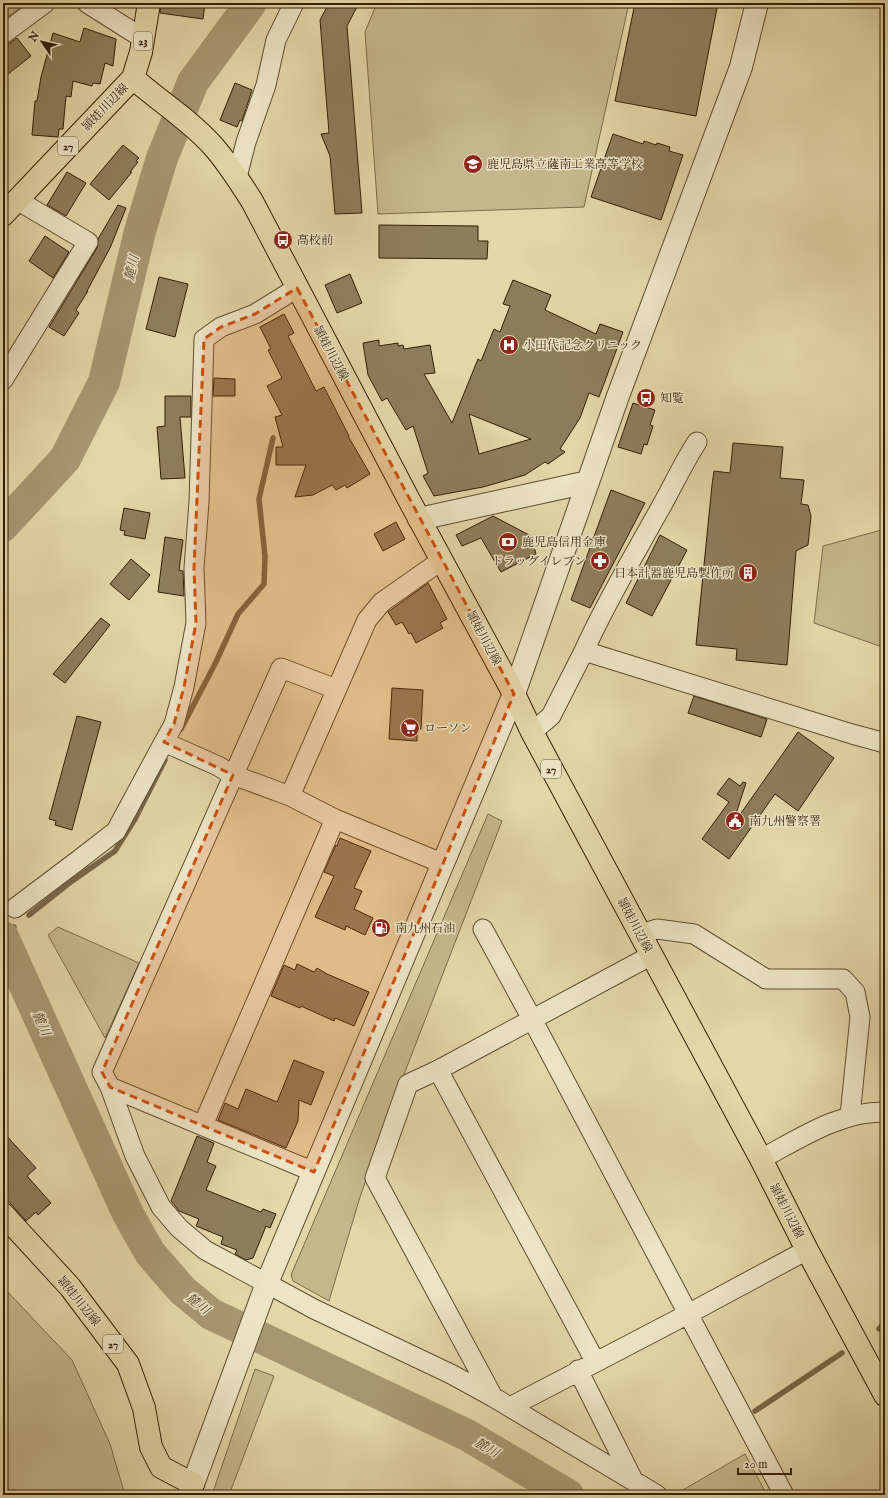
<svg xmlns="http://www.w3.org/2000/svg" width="888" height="1498" font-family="'IM FELL English','Noto Serif JP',serif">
	<rect width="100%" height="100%" fill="#e3d6a7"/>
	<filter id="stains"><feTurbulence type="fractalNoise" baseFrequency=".005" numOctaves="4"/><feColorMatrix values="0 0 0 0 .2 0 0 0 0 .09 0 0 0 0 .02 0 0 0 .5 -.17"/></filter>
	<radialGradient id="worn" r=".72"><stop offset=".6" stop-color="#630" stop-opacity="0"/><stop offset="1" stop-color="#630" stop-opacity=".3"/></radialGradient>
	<path fill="#c5b78c" stroke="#7c6a4a" d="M 3,3 L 27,3 L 3,20 Z
		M 377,3 L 629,3 L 584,207 L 378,214 L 365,32 Z
		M 885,529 L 885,648 L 814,623 L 823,546 Z
		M 488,814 L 502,821 L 403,1077 L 360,1197 L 329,1301 L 293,1281 L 291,1275 Z
		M 58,927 L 139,963 L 105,1038 L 48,935 Z
		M 3,1287 L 72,1360 L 110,1444 L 125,1495 L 3,1495 Z
		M 255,1369 L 274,1376 L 229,1495 L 212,1495 Z
		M 745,1454 L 767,1495 L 674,1495 Z"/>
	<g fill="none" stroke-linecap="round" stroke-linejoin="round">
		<path stroke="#786647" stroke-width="5.5" d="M 181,729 L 215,664 L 238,614 L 264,584 L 265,556 L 259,499 L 273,438
			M 29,915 L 68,884 L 115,851 L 135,819 L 165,760
			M 4,939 L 14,927
			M 879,1329 L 885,1322
			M 755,1411 L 842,1353"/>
		<path stroke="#a79771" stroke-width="32" d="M 3,526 L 65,459 L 104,382 L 140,231 L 162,158 L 193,82 L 251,3
			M 3,937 L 128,1214 L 150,1253 L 182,1290 L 211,1314 L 467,1435 L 568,1495"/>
	</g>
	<path fill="#8e7d5a" stroke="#321d07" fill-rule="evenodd" d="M 161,3 L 205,3 L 203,19 L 160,13 Z
		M 329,3 L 359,3 L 347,26 L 362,213 L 335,214 L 330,156 L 321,134 L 329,133 L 320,20 Z
		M 635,3 L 718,3 L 696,116 L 615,101 Z
		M 84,28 L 116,39 L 113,66 L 105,63 L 100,84 L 93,83 L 92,86 L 73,81 L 71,97 L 66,96 L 63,129 L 59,129 L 58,137 L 32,135 L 35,101 L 37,101 L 41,77 L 53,33 L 80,42 Z
		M 17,38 L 31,56 L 3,78 L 3,48 Z
		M 235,83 L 252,90 L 242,121 L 240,120 L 237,127 L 220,120 Z
		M 613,134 L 643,144 L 644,141 L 656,145 L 657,143 L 670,147 L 669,151 L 683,155 L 661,220 L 591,197 Z
		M 123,145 L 139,158 L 136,161 L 138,162 L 130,172 L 132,172 L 109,200 L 90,184 Z
		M 67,172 L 86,183 L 66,216 L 47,205 Z
		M 118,205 L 126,208 L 110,248 L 87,291 L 88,291 L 76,310 L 79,313 L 64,336 L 49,327 L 97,248 L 98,239 Z
		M 379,225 L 478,226 L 478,241 L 488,241 L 487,259 L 379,258 Z
		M 45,236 L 69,252 L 53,278 L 29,261 Z
		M 350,274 L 362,303 L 337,313 L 325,285 Z
		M 159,277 L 188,284 L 175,337 L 146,329 Z
		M 513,280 L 551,295 L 545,310 L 596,334 L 600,324 L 623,332 L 605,381 L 599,397 L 589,393 L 580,418 L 560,449 L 565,452 L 548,464 L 545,462 L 525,475 L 483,487 L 434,496 L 423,476 L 428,473 L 413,426 L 406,430 L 387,398 L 382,401 L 368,375 L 363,343 L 379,340 L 379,346 L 398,343 L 398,346 L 403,345 L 404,349 L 430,345 L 435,373 L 424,374 L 452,423 L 478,359 L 481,361 L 494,329 L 500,332 L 510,306 L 503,304 ZM 469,414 L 531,439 L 479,454 Z
		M 284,314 L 294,333 L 288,336 L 316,391 L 324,387 L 349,436 L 348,436 L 370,474 L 347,488 L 345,485 L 336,490 L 332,485 L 313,495 L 295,497 L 306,465 L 276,465 L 276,447 L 283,447 L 275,417 L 282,415 L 267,386 L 282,378 L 268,350 L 271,349 L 260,327 Z
		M 214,378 L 235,379 L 235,396 L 213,396 Z
		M 165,396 L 191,396 L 191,417 L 180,417 L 185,478 L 161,479 L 157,427 L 165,426 Z
		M 633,403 L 655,410 L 650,425 L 653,426 L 647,445 L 644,444 L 641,454 L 618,447 Z
		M 733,443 L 783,447 L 780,478 L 804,480 L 801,504 L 808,505 L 811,516 L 808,545 L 796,551 L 787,665 L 736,660 L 737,649 L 696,645 L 712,485 L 714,471 L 730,473 Z
		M 611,490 L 645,503 L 590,608 L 571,600 Z
		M 124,508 L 150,513 L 145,539 L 124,535 L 125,531 L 120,530 Z
		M 493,516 L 531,536 L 536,554 L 501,572 L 481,538 L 462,546 L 456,535 Z
		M 396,522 L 405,539 L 383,551 L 374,534 Z
		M 660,535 L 687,550 L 652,616 L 626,603 Z
		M 165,537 L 183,540 L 179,570 L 183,571 L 184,596 L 158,592 Z
		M 131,559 L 150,575 L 129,600 L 110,584 Z
		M 428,583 L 447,619 L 440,623 L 443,628 L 416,643 L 411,633 L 409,634 L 402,622 L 396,625 L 388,612 Z
		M 101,618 L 110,625 L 65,683 L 53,674 Z
		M 392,688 L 423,690 L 421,729 L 417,729 L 417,741 L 389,739 Z
		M 694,696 L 767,719 L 761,737 L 688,713 Z
		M 77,716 L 101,722 L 72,830 L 55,825 L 56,821 L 49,819 Z
		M 798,732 L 834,758 L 798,811 L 775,794 L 729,859 L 702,839 L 729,802 L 717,794 L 729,778 L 740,786 L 743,782 L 746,783 L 732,826 Z
		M 340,838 L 371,851 L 354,888 L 362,891 L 354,909 L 373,918 L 365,935 L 346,926 L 345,930 L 315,917 L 334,876 L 324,872 L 336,845 L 337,846 Z
		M 297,964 L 314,972 L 317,968 L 327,974 L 369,992 L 354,1026 L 335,1018 L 334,1021 L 301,1006 L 300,1008 L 271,996 L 284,965 L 295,970 Z
		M 294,1060 L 324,1072 L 311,1105 L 299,1100 L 298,1121 L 286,1148 L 218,1120 L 225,1103 L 238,1109 L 246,1089 L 277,1102 Z
		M 3,1132 L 36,1168 L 27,1176 L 51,1203 L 38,1215 L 36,1212 L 26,1221 L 3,1195 Z
		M 197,1136 L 214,1143 L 207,1162 L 216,1166 L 206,1190 L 261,1212 L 263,1209 L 276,1214 L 270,1228 L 266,1226 L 253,1258 L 246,1260 L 235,1254 L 237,1250 L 221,1244 L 223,1237 L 196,1226 L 199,1219 L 179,1211 L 171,1201 Z"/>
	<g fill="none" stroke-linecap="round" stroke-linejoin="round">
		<g stroke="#5e4b2f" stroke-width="21">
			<path id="minor" d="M 87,3 L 144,39
				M 3,34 L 45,3
				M 237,177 L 246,142 L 266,85 L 276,40 L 294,3
				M 297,288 L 255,314 L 221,327 L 204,339 L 199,502 L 194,568 L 196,623 L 184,687 L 174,724 L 164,742 L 218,766 L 233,775 L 290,796 L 335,819 L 444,864
				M 3,380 L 88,242 L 17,200
				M 584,651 C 605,604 632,559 657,514 C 671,490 682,465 697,442
				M 532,732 L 551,716 L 584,651 L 852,734 L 885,743
				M 290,796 L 367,620 L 382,602 L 442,560
				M 15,908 L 76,862 L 116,831 L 164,742
				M 483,929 L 532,1019 L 784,1495
				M 641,934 L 657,929 L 694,934 L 766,979 L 843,979 L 855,992 L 860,1017 L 850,1116
				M 438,1070 L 595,1361
				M 110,1087 L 135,1156 L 161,1207 L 179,1228 L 205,1250 L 314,1309 L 451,1374 L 493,1397 L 657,1495
				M 203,1125 L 335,819
				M 761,1159 C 799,1139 840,1111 885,1112
				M 314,1172 L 110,1087 L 102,1072 L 281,668 L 336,689
				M 578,1370 L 634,1482
				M 493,1397 L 375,1178 L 408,1084 L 438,1070 L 652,955
				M 510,1407 L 688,1314 L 807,1250"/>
		</g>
		<g stroke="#5e4b2f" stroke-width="24">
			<path id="tertiary" d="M 419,519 L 588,482
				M 193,1484 L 267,1283 L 514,694 L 618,396 L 741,67 L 757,3"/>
		</g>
		<g stroke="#321d07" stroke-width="24">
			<path id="primary" d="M 133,78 C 159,101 190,120 213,146 C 228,163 240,182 252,201 L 408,498 L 514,694 L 532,732 L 761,1159 L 807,1250 L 885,1395
				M 3,215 L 133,78 L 141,52 L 149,3
				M 3,1214 L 70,1287 L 128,1364 L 144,1408 L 151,1447 L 161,1467 L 193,1484 L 189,1495"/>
		</g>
		<use href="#minor" stroke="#ede4c6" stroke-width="19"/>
		<use href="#tertiary" stroke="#ede4c6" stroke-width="22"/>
		<use href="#primary" stroke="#e3d6a7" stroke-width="22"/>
	</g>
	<path fill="#cd500b" fill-opacity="0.2" stroke="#cd500b" stroke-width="3" stroke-dasharray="8 5" stroke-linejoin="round" d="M 297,288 L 514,694 L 314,1172 L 110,1087 L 102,1072 L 233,775 L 164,742 L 174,724 L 184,687 L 196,623 L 194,568 L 204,339 L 221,327 L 255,314 Z"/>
	<defs>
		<g id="school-disc" transform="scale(1)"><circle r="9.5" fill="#8f2418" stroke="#ede4c6"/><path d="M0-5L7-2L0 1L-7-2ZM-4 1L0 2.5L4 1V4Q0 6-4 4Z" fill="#fff"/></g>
		<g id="bus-disc" transform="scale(1)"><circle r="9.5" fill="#8f2418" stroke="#ede4c6"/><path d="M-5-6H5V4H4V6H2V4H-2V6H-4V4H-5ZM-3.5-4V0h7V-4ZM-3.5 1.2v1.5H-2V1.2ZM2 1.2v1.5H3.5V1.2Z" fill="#fff"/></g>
		<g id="hospital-disc" transform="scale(1)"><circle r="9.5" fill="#8f2418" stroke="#ede4c6"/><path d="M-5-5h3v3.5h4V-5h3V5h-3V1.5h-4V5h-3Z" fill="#fff"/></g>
		<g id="bank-disc" transform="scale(1)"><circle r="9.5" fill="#8f2418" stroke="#ede4c6"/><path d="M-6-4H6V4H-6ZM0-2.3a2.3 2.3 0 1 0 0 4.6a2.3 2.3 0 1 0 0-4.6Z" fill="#fff"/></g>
		<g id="pharmacy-disc" transform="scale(1)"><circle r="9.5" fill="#8f2418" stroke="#ede4c6"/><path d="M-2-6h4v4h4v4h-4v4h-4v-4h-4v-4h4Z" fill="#fff"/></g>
		<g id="building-disc" transform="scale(1)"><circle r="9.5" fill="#8f2418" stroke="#ede4c6"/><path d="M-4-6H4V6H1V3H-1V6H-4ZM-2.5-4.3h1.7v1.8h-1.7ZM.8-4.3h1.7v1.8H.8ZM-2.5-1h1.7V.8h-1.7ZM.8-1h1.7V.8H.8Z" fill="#fff"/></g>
		<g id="supermarket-disc" transform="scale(1)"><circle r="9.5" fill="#8f2418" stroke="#ede4c6"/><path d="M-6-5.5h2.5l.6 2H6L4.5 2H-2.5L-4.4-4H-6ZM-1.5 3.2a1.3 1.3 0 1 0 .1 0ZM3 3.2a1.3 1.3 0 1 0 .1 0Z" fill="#fff"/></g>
		<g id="civic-disc" transform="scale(1)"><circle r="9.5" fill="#8f2418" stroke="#ede4c6"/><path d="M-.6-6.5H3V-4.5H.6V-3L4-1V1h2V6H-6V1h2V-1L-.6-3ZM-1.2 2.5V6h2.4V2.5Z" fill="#fff"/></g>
		<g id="fuel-disc" transform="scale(1)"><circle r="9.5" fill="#8f2418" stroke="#ede4c6"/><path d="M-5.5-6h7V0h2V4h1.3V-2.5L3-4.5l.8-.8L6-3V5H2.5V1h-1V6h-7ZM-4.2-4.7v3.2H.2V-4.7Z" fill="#fff"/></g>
	</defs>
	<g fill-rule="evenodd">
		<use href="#school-disc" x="473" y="164"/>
		<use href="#bus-disc" x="283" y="240"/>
		<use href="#hospital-disc" x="509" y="345"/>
		<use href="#bus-disc" x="646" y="398"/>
		<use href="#bank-disc" x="508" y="542"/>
		<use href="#pharmacy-disc" x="600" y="561"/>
		<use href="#building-disc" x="748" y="573"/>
		<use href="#supermarket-disc" x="410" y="728"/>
		<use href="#civic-disc" x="735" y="821"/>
		<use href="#fuel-disc" x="381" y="928"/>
	</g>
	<g text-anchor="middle" stroke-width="3" stroke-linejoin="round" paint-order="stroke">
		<g fill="#ede4c6" stroke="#6a5940" stroke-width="1">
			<rect x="134" y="32" width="18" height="18" rx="3"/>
			<rect x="58" y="137" width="20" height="18" rx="3"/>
			<rect x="541" y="760" width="20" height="18" rx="3"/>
			<rect x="103" y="1335" width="20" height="18" rx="3"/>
		</g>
		<g font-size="11" font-weight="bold" fill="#321d07">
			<text x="143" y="45">23</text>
			<text x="68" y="150">27</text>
			<text x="551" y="773">27</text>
			<text x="113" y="1348">27</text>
		</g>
		<g font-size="12" fill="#321d07" stroke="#ede4c6">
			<text transform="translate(105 107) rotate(-46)" y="4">頴娃川辺線</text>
			<text transform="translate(331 353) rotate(62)" y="4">頴娃川辺線</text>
			<text transform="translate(484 638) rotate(62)" y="4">頴娃川辺線</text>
			<text transform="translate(635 925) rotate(62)" y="4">頴娃川辺線</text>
			<text transform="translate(787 1211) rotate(63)" y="4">頴娃川辺線</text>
			<text transform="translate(79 1301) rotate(51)" y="4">頴娃川辺線</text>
		</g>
		<g font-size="12" fill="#321d07" stroke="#ede4c6" text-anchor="start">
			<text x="487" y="168">鹿児島県立薩南工業高等学校</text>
			<text x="297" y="244">高校前</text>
			<text x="523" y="349">小田代記念クリニック</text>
			<text x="660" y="402">知覧</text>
			<text x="522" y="546">鹿児島信用金庫</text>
			<text x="586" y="565" text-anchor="end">ドラッグイレブン</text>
			<text x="734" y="577" text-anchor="end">日本計器鹿児島製作所</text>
			<text x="424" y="732">ローソン</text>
			<text x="749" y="825">南九州警察署</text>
			<text x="395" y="932">南九州石油</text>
		</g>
		<g font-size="13" font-style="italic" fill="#5b482c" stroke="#ede4c6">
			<text transform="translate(131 268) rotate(-77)" y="5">麓川</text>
			<text transform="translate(42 1023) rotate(66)" y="5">麓川</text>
			<text transform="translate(198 1303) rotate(38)" y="5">麓川</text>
			<text transform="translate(487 1447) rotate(31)" y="5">麓川</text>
		</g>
	</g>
	<rect width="888" height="1498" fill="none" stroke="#e3d6a7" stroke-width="16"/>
	<rect x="4" y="4" width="880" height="1490" fill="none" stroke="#321d07" stroke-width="2"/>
	<rect x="8" y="8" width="872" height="1482" fill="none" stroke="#321d07"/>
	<g transform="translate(42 42) rotate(304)" stroke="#ede4c6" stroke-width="3" paint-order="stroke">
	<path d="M0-3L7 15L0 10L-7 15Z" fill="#321d07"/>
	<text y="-6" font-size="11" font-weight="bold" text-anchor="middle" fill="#321d07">N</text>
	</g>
	<path d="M738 1468v6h53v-6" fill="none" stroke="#321d07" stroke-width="2"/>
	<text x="744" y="1468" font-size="12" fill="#321d07" stroke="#ede4c6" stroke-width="3" paint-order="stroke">20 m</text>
	<rect width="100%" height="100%" filter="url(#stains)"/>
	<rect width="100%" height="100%" fill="url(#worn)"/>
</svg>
